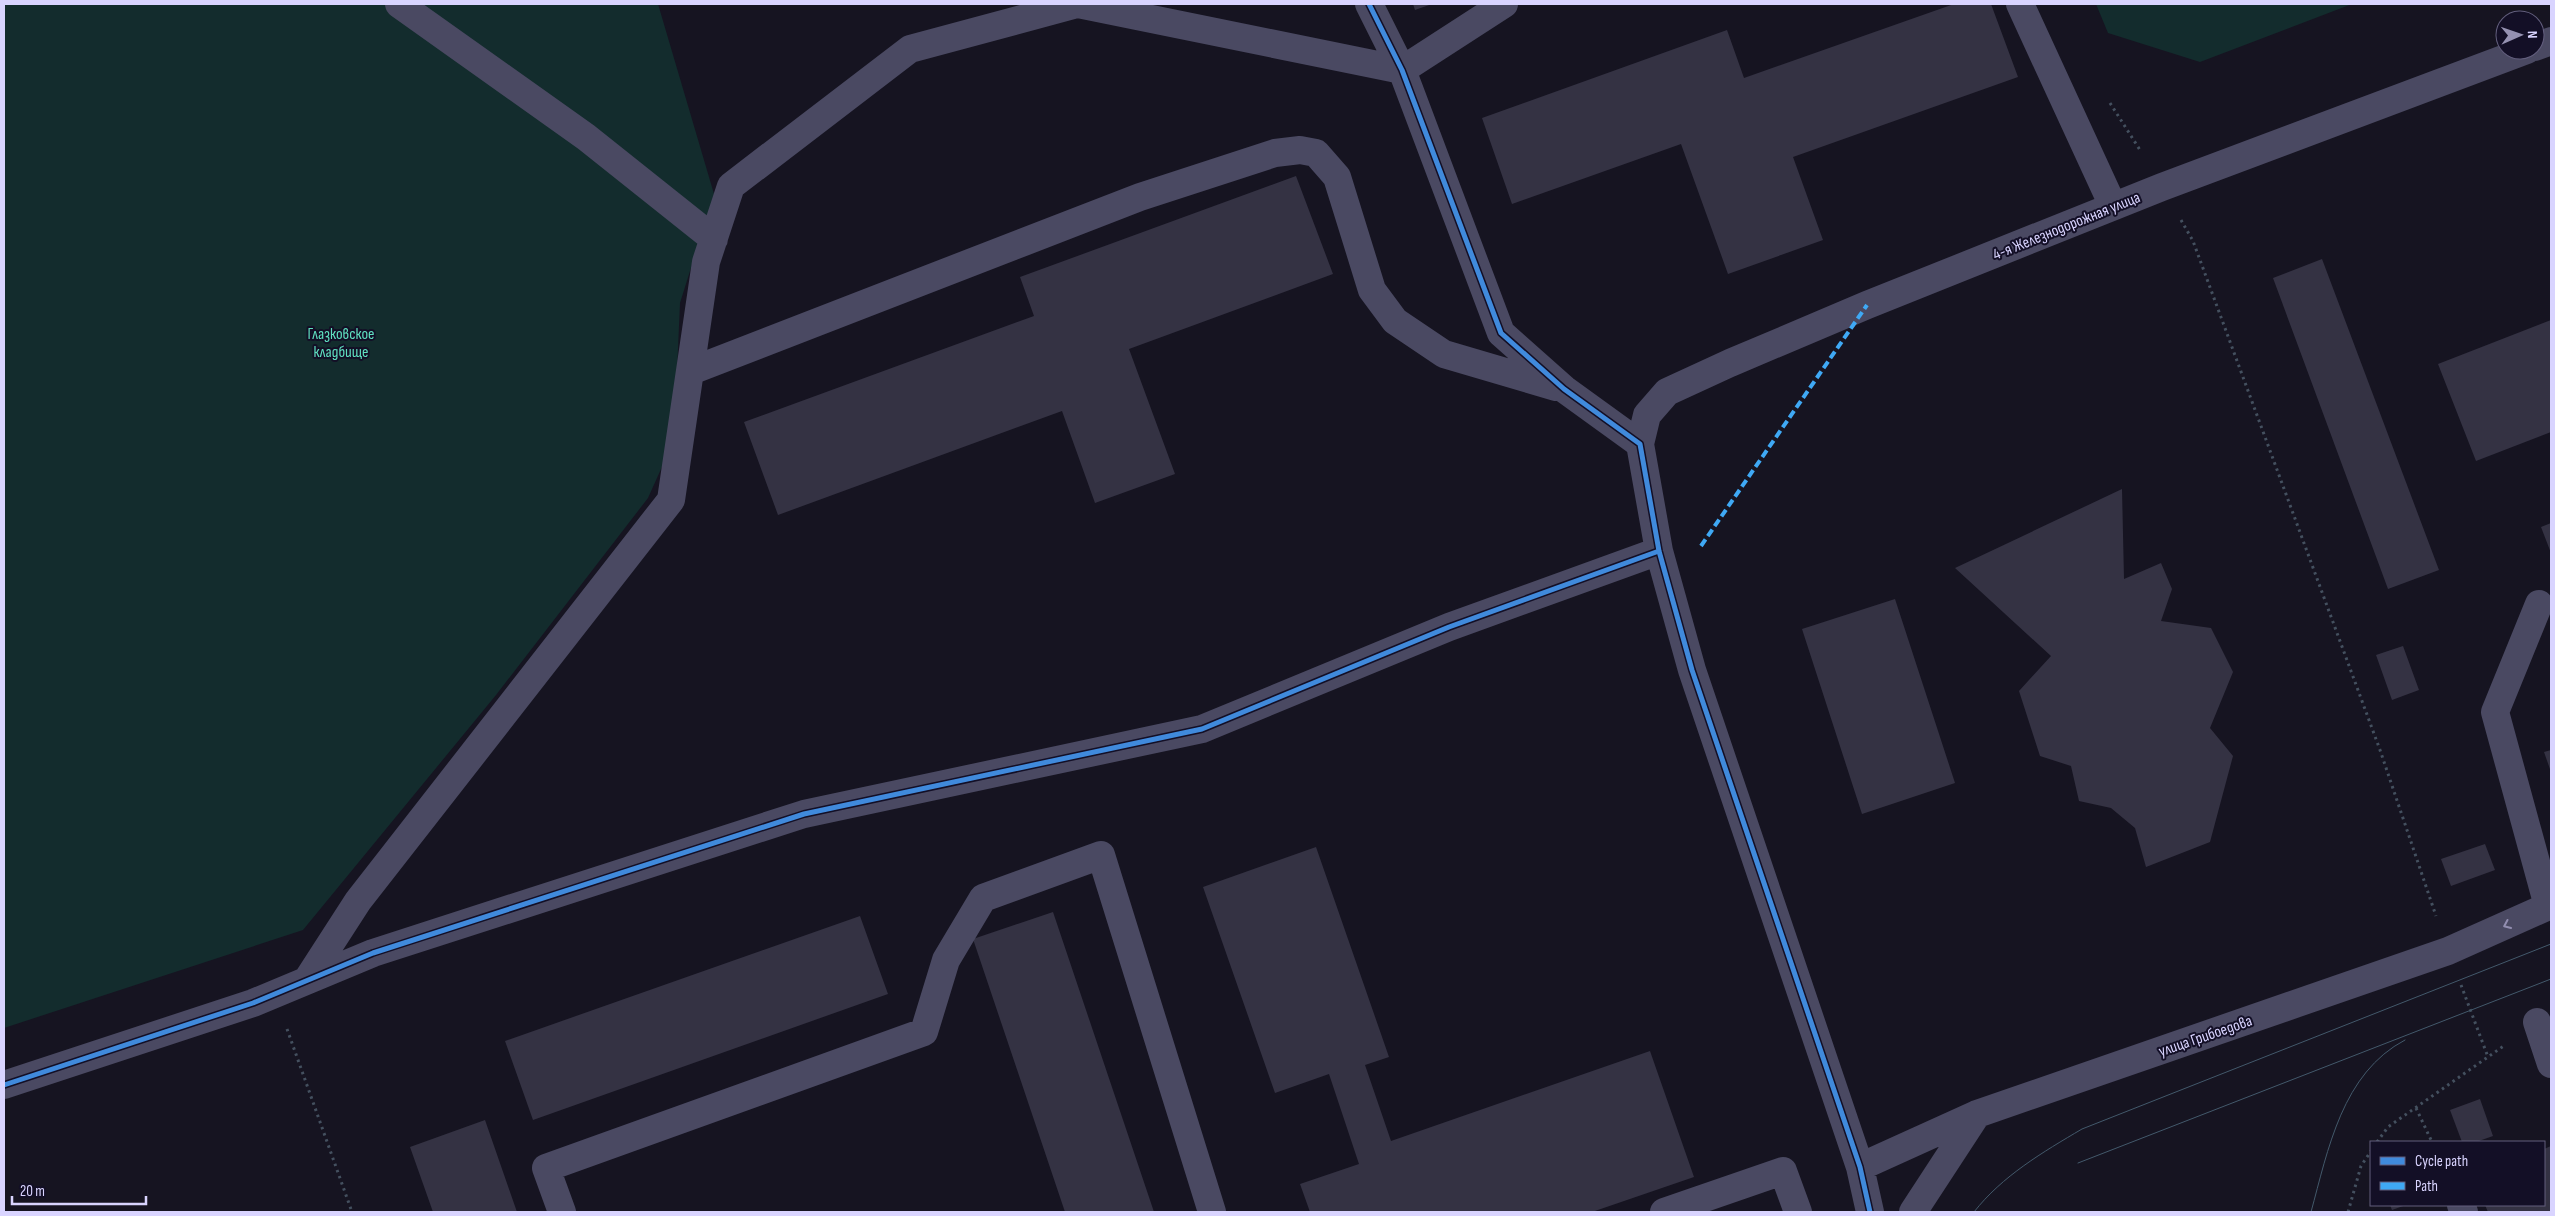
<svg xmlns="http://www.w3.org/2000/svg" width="2555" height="1216" font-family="'Sofia Sans Condensed',sans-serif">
	<rect width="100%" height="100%" fill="#161421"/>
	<path fill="#132c2d" d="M 4,4 L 658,4 L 714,194 L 680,303 L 674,440 L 648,498 L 496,695 L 303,930 L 4,1028 Z
		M 2096,4 L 2352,4 L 2200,62 L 2108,33 Z"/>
	<path fill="#343243" d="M 1413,4 L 1432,4 L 1415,10 Z
		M 1954,4 L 1991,4 L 2018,77 L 1793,157 L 1823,240 L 1728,274 L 1681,144 L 1512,204 L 1482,118 L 1727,30 L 1744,78 Z
		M 1296,176 L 1333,274 L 1129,349 L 1175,474 L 1095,503 L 1062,411 L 778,515 L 744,422 L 1034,316 L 1020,277 Z
		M 2322,259 L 2439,570 L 2388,589 L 2273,278 Z
		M 2551,320 L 2551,432 L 2476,461 L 2438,364 Z
		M 2122,489 L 2124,579 L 2161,563 L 2172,589 L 2161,621 L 2211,628 L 2233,672 L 2210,728 L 2233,756 L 2210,842 L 2146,867 L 2135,828 L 2111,808 L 2079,801 L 2071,766 L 2040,756 L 2019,691 L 2051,656 L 1955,568 Z
		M 2551,523 L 2551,553 L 2541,527 Z
		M 1895,599 L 1955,783 L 1862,814 L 1802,629 Z
		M 2403,646 L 2419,690 L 2392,700 L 2376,655 Z
		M 2551,750 L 2551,772 L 2544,752 Z
		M 2485,844 L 2495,870 L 2451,886 L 2441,859 Z
		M 1316,847 L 1389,1057 L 1365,1065 L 1391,1141 L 1650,1051 L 1694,1177 L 1592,1212 L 1310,1212 L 1300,1184 L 1359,1164 L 1329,1074 L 1275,1093 L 1203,887 Z
		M 1053,912 L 1154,1212 L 1065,1212 L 973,939 Z
		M 860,916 L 888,994 L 533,1120 L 505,1041 Z
		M 2480,1099 L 2493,1136 L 2476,1142 L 2462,1142 L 2450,1110 Z
		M 485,1120 L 517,1212 L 433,1212 L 410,1147 Z
		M 2551,1146 L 2551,1212 L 2488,1212 L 2485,1205 L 2544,1205 L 2544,1149 Z
		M 2390,1205 L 2406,1205 L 2392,1210 Z"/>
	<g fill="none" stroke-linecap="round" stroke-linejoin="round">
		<path stroke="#44505f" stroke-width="3" stroke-dasharray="2.5 4" stroke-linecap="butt" d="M 2110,103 L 2140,150
			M 2181,220 L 2193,241 L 2380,750 L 2436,916
			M 2461,985 L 2488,1057
			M 287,1029 L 352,1212
			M 2416,1108 L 2432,1142
			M 2377,1142 L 2388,1127 L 2505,1045
			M 2348,1212 L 2361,1166 L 2371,1151"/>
		<path stroke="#4a4962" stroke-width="28" d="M 399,4 L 586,137 L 714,239
			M 1078,4 L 1402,70 L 1504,4
			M 1369,4 L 1402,70 L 1501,333 L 1564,389 L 1640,444 L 1659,551 L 1692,670 L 1860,1167 L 1870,1212
			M 2020,4 L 2113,206
			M 2535,47 L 2551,41
			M 691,371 L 1140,197 L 1275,153 L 1300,150 L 1316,153 L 1337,177 L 1372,290 L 1395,321 L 1444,354 L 1556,387
			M 1640,444 L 1647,415 L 1667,392 L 1730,363 L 1867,305 L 2162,187 L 2527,50
			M 2539,604 L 2495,712 L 2548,906
			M 307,980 L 358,901 L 671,500 L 706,262 L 731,186 L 910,49 L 1077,4
			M 2537,1022 L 2551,1064
			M 4,1085 L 253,1003 L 373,953 L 804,814 L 1202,729 L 1449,627 L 1659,551
			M 1860,1167 L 1977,1114 L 2448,951 L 2551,905
			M 2461,1205 L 2464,1212
			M 562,1212 L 546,1168 L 924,1032 L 946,960 L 983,898 L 1101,855 L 1212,1212
			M 1664,1212 L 1783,1171 L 1798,1212
			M 1913,1212 L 1977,1114"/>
		<path stroke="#43596b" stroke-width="1" d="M 2078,1163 L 2551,979
			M 1974,1212 C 2002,1176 2043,1152 2082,1129 L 2551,944
			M 2311,1212 C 2328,1150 2342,1073 2405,1040"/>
		<path stroke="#3fa9f5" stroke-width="4" stroke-dasharray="8 4" stroke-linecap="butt" d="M 1701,546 L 1867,305"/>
		<g stroke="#130f26" stroke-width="8">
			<path id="cycleway" d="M 1369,4 L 1402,70 L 1501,333 L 1564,389 L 1640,444 L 1659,551 L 1692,670 L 1860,1167 L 1870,1212
				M 4,1085 L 253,1003 L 373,953 L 804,814 L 1202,729 L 1449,627 L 1659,551"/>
		</g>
		<use href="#cycleway" stroke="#408adc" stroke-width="5"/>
	</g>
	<defs><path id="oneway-chevron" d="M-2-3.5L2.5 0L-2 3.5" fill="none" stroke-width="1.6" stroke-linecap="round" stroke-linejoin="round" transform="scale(1.25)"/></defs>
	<use stroke="#928eb0" href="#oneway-chevron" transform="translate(2507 925) rotate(156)"/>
	<g text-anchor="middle" stroke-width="4" stroke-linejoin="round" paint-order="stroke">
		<g font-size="16" fill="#d9d4ff" stroke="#130f26">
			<text transform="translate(2066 225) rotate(-22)" y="6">4-я Железнодорожная улица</text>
			<text transform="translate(2205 1035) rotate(-19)" y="6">улица Грибоедова</text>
		</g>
		<g font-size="16" fill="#5fe0c0" stroke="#130f26">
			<text x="341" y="339">Глазковское<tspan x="341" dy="18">кладбище</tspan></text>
		</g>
	</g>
	<rect width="2555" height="1216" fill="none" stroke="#d9d4ff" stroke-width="10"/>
	<rect x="2370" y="1141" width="175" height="65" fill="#130f26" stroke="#625e7d"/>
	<rect x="2380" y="1157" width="25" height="8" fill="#408adc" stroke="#625e7d"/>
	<text x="2415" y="1166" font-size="15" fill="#d9d4ff">Cycle path</text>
	<rect x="2380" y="1182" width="25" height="8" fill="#3fa9f5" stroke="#625e7d"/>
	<text x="2415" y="1191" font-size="15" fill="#d9d4ff">Path</text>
	<g transform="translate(2520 35) rotate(88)"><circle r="24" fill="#130f26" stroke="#625e7d"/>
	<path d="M0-4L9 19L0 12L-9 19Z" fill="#9591b1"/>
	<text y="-8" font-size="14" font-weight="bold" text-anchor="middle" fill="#d9d4ff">N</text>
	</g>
	<path d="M12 1196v8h134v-8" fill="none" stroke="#d9d4ff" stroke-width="2.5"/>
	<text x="20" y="1196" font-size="15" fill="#d9d4ff" stroke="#130f26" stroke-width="4" paint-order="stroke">20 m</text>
</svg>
